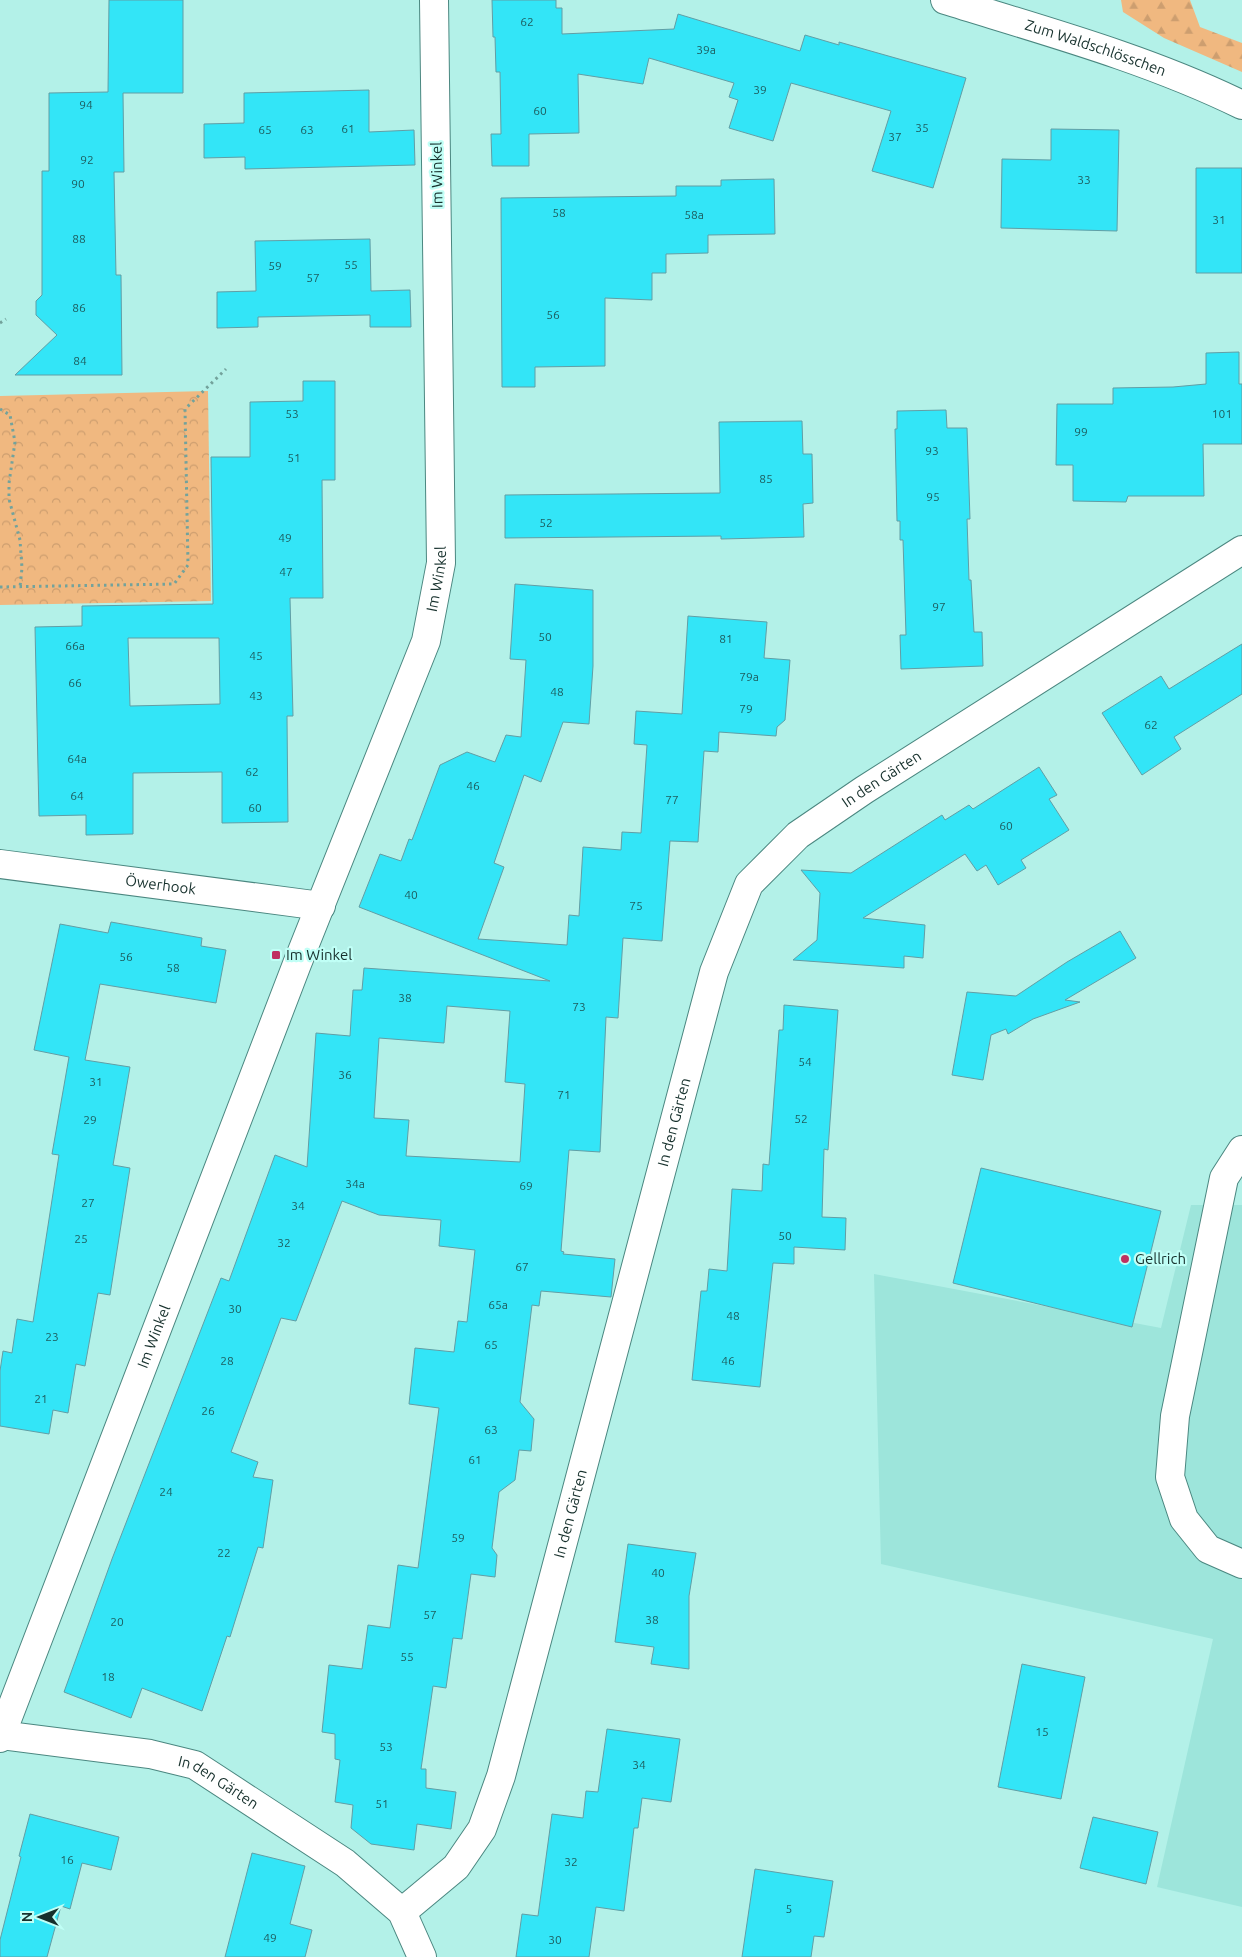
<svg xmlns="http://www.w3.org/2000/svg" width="1242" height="1957" font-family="Ubuntu,sans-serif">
	<defs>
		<pattern id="forest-firs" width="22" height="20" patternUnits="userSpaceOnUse" patternTransform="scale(1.25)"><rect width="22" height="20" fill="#f0b880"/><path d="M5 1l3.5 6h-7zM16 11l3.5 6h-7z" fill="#cd9e6f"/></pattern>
		<pattern id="park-crowns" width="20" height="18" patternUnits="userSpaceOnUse" patternTransform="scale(1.25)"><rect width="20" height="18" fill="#f0b880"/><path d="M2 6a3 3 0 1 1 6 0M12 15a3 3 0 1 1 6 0" fill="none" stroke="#cd9e6f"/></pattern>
	</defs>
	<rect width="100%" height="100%" fill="#b3f1e8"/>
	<path fill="#9de5db" d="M 1191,1205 L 1242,1205 L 1242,1907 L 1157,1887 L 1213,1639 L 881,1564 L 874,1274 L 1161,1328 Z"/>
	<path fill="url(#forest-firs)" d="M 1121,0 L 1190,0 L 1200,27 L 1242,43 L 1242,72 L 1164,38 L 1123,12 Z"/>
	<path fill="url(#park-crowns)" d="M 208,391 L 211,601 L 0,605 L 0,396 Z"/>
	<path fill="#33e5f7" stroke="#619ea5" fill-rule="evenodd" d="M 109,0 L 183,0 L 183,93 L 123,93 L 124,172 L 114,172 L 116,275 L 121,275 L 122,375 L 15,375 L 57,335 L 36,315 L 36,301 L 42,295 L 42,171 L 49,171 L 49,93 L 108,92 Z
		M 492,0 L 556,0 L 556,8 L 562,8 L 562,34 L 674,29 L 678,14 L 800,51 L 805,35 L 839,45 L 839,42 L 966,78 L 933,188 L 872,171 L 891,111 L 791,83 L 773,141 L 729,128 L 738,100 L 729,97 L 734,83 L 649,58 L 643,84 L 578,74 L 579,133 L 529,134 L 529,166 L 492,166 L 491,134 L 501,134 L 500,72 L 496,72 L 495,37 L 493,37 Z
		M 369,90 L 369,132 L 414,130 L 415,165 L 245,169 L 245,157 L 204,158 L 204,124 L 244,123 L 244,93 Z
		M 1051,129 L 1119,130 L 1117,231 L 1001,228 L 1002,159 L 1051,160 Z
		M 1196,168 L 1242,168 L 1242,273 L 1196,273 Z
		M 774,179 L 775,234 L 708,235 L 708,253 L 666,254 L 666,273 L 652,273 L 652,300 L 605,298 L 605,366 L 535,367 L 535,387 L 502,387 L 501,198 L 676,196 L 676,186 L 721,186 L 721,180 Z
		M 370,239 L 371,291 L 410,290 L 411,327 L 370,327 L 370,315 L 258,317 L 258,327 L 217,328 L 217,292 L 256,291 L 255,241 Z
		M 1239,352 L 1239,384 L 1242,384 L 1242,444 L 1203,444 L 1204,496 L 1128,496 L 1126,502 L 1073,501 L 1073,465 L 1056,465 L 1057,404 L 1113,404 L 1113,388 L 1173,387 L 1206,384 L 1206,353 Z
		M 303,381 L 335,381 L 335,480 L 322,480 L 323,598 L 290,598 L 293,716 L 287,716 L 288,822 L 222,823 L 222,772 L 133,773 L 133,834 L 86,835 L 86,815 L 39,816 L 35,627 L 82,626 L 82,606 L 213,604 L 211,457 L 250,457 L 250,402 L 303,401 ZM 128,638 L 219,638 L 220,704 L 130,706 Z
		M 946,410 L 947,428 L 967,428 L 970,519 L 967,519 L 969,580 L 971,580 L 974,632 L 982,632 L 983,666 L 901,669 L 900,635 L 906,635 L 903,540 L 900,540 L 900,521 L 897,521 L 895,429 L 897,429 L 897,411 Z
		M 802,421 L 803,454 L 812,454 L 813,503 L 803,504 L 804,537 L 721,539 L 721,536 L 505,538 L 505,495 L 720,493 L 719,422 Z
		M 515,584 L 593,590 L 593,666 L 589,724 L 563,722 L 541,782 L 524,775 L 494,863 L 504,867 L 478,939 L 567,945 L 569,915 L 579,916 L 583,847 L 621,850 L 622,832 L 641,833 L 647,745 L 634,744 L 636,711 L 682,714 L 688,616 L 767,622 L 764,658 L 790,660 L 785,720 L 777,727 L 776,736 L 719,732 L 718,752 L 704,751 L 698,842 L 670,841 L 662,941 L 623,938 L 618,1018 L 606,1017 L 600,1152 L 569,1150 L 561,1251 L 564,1252 L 563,1254 L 615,1259 L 611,1297 L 541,1291 L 539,1306 L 532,1305 L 520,1402 L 534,1419 L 531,1451 L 519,1450 L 515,1480 L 499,1492 L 492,1548 L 497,1555 L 495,1577 L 471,1574 L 462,1639 L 453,1638 L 446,1688 L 433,1686 L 421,1769 L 426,1769 L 426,1788 L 456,1792 L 451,1829 L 417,1824 L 414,1850 L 371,1844 L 351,1828 L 353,1805 L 335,1802 L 340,1760 L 335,1759 L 335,1734 L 322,1732 L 329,1665 L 362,1669 L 368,1625 L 390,1628 L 398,1565 L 418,1568 L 439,1408 L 409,1404 L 415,1348 L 454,1352 L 458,1321 L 467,1322 L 475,1250 L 439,1246 L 441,1220 L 379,1215 L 342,1201 L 296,1321 L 281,1318 L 231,1452 L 258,1462 L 253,1477 L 273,1480 L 263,1548 L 258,1547 L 230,1637 L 227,1636 L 202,1711 L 142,1688 L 131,1718 L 64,1692 L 112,1559 L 221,1278 L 229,1281 L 275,1155 L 307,1167 L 316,1033 L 350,1036 L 353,990 L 362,990 L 364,968 L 550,981 L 359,907 L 380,854 L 401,861 L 409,839 L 412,840 L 440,765 L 467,752 L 495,762 L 506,735 L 521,737 L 526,660 L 510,659 ZM 447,1006 L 510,1011 L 505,1082 L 525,1084 L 520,1162 L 406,1156 L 409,1120 L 374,1118 L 379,1038 L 444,1043 Z
		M 1242,644 L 1242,694 L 1174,737 L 1181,749 L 1142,775 L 1102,713 L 1161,676 L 1169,689 Z
		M 1039,767 L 1057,795 L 1049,799 L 1069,830 L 1021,860 L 1026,868 L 998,885 L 986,865 L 977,871 L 965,854 L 863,918 L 925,925 L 923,958 L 904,956 L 904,968 L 793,960 L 817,940 L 820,893 L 801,870 L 851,873 L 942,815 L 945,820 L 969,805 L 973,809 Z
		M 111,922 L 202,938 L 201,946 L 226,950 L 216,1003 L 100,984 L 85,1060 L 130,1067 L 113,1165 L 130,1168 L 110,1295 L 98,1293 L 85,1366 L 76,1364 L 68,1413 L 53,1410 L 49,1434 L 0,1426 L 0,1371 L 3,1351 L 12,1353 L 17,1319 L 33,1322 L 59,1155 L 52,1154 L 69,1057 L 34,1050 L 60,924 L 108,933 Z
		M 1120,931 L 1136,958 L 1065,1000 L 1080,1002 L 1033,1019 L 1008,1034 L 1006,1029 L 991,1035 L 983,1080 L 952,1075 L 967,992 L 1016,996 L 1067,962 Z
		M 784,1005 L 838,1010 L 828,1150 L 824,1149 L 822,1217 L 846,1218 L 845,1250 L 794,1247 L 794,1264 L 773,1263 L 760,1387 L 692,1380 L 701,1291 L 707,1291 L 709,1269 L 727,1271 L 732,1189 L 762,1191 L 763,1164 L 769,1165 L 779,1030 L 783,1030 Z
		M 981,1168 L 1161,1211 L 1132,1327 L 953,1283 Z
		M 628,1544 L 696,1553 L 689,1596 L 689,1669 L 651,1664 L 654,1647 L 615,1642 Z
		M 1022,1664 L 1085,1677 L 1061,1799 L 998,1787 Z
		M 607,1729 L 680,1739 L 671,1802 L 642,1798 L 638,1828 L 634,1828 L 624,1911 L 596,1907 L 589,1957 L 516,1957 L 522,1914 L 538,1916 L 552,1814 L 583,1818 L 586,1791 L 598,1792 Z
		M 30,1814 L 119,1837 L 111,1870 L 82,1863 L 70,1909 L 61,1906 L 47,1957 L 0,1957 L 0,1940 L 21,1857 L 19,1856 Z
		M 1093,1817 L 1158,1832 L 1146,1884 L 1080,1868 Z
		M 252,1853 L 305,1866 L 290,1924 L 312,1930 L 305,1957 L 225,1957 Z
		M 755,1869 L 833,1881 L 824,1937 L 814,1936 L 811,1957 L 742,1957 Z"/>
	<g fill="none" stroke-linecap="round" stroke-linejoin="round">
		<g stroke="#4b8780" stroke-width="30">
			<g id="minor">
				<path id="s1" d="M 945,0 C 1045,31 1148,59 1242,105"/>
				<path id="s2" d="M 0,864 L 321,906"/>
				<path d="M 1242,1150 L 1224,1178 L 1175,1416 L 1170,1477 L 1184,1519 L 1208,1549 L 1242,1564"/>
				<path id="s3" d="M 0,1735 L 150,1754 L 195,1765 L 345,1863 L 402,1912 L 422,1957"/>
				<path id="s4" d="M 0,1738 L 297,964 L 426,641 L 441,563 L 434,0"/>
				<path id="s5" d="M 402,1912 L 456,1867 L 482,1829 L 501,1776 L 714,972 L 749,884 L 798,835 L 864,790 L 1242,550"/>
			</g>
		</g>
		<path stroke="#73a29b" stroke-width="3" stroke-dasharray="2.5 4" stroke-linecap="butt" d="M 0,323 L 6,319
			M 0,409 L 10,415 L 15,442 L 9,483 L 9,499 L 20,540 L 22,568 L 20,587
			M 0,587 L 174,584 L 188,565 L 185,409 L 226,369"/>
		<use href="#minor" stroke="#fff" stroke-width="28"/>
	</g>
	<g fill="#bf3161" stroke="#c0fff6" stroke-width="2">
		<rect x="271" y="950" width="10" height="10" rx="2.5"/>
		<circle cx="1125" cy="1259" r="5"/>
	</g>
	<g text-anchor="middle" stroke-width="4.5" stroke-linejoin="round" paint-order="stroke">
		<g font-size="12" fill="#1d5d5f">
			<text x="527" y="26">62</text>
			<text x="706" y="54">39a</text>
			<text x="760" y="94">39</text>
			<text x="86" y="109">94</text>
			<text x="540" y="115">60</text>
			<text x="922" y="132">35</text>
			<text x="348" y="133">61</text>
			<text x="265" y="134">65</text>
			<text x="307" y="134">63</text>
			<text x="895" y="141">37</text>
			<text x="87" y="164">92</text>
			<text x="1084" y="184">33</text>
			<text x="78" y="188">90</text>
			<text x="559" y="217">58</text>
			<text x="694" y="219">58a</text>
			<text x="1219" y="224">31</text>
			<text x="79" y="243">88</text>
			<text x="351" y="269">55</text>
			<text x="275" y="270">59</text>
			<text x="313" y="282">57</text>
			<text x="79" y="312">86</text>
			<text x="553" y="319">56</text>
			<text x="80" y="365">84</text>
			<text x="292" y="418">53</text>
			<text x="1222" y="418">101</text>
			<text x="1081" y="436">99</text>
			<text x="932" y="455">93</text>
			<text x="294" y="462">51</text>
			<text x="766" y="483">85</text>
			<text x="933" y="501">95</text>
			<text x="546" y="527">52</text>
			<text x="285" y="542">49</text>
			<text x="286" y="576">47</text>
			<text x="939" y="611">97</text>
			<text x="545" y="641">50</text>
			<text x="726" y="643">81</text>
			<text x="75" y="650">66a</text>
			<text x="256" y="660">45</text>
			<text x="749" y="681">79a</text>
			<text x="75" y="687">66</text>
			<text x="557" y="696">48</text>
			<text x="256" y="700">43</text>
			<text x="746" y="713">79</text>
			<text x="1151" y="729">62</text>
			<text x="77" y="763">64a</text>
			<text x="252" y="776">62</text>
			<text x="473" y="790">46</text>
			<text x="77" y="800">64</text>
			<text x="672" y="804">77</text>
			<text x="255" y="812">60</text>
			<text x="1006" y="830">60</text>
			<text x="411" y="899">40</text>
			<text x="636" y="910">75</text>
			<text x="126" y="961">56</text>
			<text x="173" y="972">58</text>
			<text x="405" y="1002">38</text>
			<text x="579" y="1011">73</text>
			<text x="805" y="1066">54</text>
			<text x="345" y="1079">36</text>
			<text x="96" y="1086">31</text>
			<text x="564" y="1099">71</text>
			<text x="801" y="1123">52</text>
			<text x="90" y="1124">29</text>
			<text x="355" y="1188">34a</text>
			<text x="526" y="1190">69</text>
			<text x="88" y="1207">27</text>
			<text x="298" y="1210">34</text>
			<text x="785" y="1240">50</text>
			<text x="81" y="1243">25</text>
			<text x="284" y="1247">32</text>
			<text x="522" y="1271">67</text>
			<text x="498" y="1309">65a</text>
			<text x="235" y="1313">30</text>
			<text x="733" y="1320">48</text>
			<text x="52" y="1341">23</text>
			<text x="491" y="1349">65</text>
			<text x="227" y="1365">28</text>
			<text x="728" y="1365">46</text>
			<text x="41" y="1403">21</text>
			<text x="208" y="1415">26</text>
			<text x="491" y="1434">63</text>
			<text x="475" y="1464">61</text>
			<text x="166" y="1496">24</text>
			<text x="458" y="1542">59</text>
			<text x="224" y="1557">22</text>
			<text x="658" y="1577">40</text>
			<text x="430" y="1619">57</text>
			<text x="652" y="1624">38</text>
			<text x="117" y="1626">20</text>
			<text x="407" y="1661">55</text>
			<text x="108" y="1681">18</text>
			<text x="1042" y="1736">15</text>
			<text x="386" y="1751">53</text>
			<text x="639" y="1769">34</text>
			<text x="382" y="1808">51</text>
			<text x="67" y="1864">16</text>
			<text x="571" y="1866">32</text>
			<text x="789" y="1913">5</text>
			<text x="270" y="1942">49</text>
			<text x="555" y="1944">30</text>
		</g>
		<g font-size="15" fill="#16302c" stroke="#c0fff6">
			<text dy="5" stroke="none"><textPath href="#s1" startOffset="158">Zum Waldschlösschen</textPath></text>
			<text transform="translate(437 175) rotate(-91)" y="5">Im Winkel</text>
			<text dy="5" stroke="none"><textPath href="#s4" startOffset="1240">Im Winkel</textPath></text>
			<text dy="5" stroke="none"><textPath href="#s5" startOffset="1269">In den Gärten</textPath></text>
			<text dy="5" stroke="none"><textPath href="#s2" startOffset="162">Öwerhook</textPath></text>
			<text dy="5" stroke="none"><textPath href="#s5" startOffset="849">In den Gärten</textPath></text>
			<text dy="5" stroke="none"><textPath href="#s4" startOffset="430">Im Winkel</textPath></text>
			<text dy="5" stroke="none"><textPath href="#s5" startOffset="444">In den Gärten</textPath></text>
			<text dy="5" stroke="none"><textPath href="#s3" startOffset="226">In den Gärten</textPath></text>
		</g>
		<g font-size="15" fill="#16302c" stroke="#c0fff6" text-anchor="start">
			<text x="286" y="960">Im Winkel</text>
			<text x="1135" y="1264">Gellrich</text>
		</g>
	</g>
	<g transform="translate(40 1917) rotate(270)" stroke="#c0fff6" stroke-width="4" paint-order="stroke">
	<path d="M0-4L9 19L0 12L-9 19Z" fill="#16302c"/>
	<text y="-8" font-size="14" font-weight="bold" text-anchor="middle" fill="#16302c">N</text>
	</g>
</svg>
